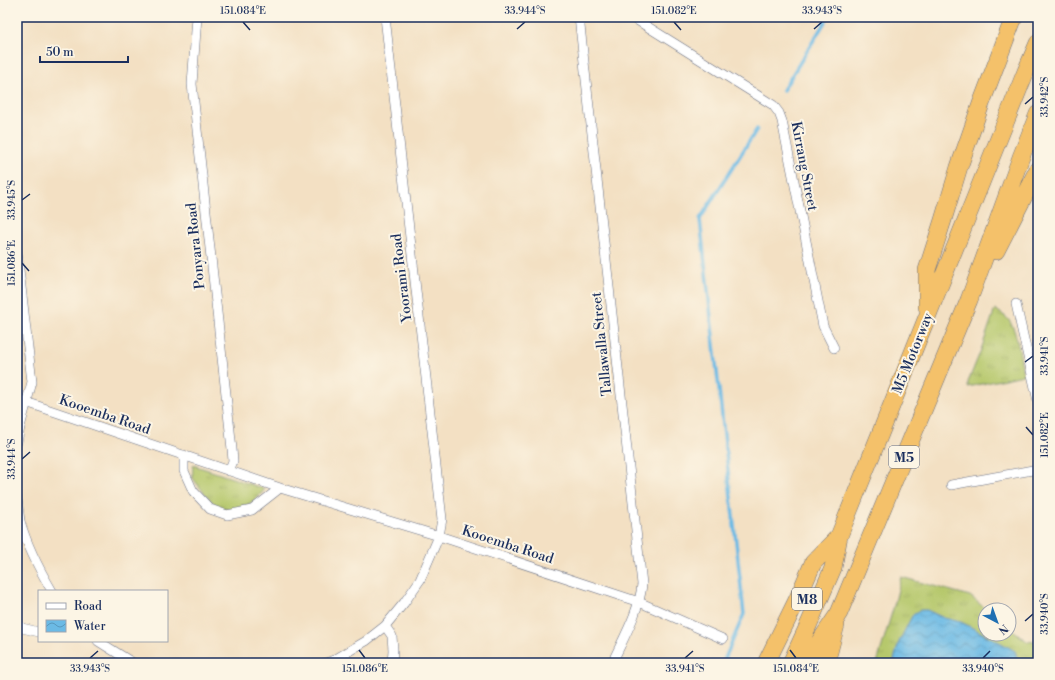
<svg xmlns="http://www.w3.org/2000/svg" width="1055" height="680" font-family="'Libre Bodoni',serif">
	<defs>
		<pattern id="grass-tufts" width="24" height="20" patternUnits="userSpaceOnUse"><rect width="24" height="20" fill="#b6c86c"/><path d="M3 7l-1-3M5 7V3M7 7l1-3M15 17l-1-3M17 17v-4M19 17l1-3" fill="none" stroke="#9cac60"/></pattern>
		<pattern id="water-waves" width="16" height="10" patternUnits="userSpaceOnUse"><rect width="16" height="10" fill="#6bbae5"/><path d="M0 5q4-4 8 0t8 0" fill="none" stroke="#5798bd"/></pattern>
	</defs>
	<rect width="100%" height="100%" fill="#fcf5e5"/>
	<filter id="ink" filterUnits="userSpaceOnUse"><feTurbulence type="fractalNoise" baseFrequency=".025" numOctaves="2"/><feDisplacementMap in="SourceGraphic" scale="8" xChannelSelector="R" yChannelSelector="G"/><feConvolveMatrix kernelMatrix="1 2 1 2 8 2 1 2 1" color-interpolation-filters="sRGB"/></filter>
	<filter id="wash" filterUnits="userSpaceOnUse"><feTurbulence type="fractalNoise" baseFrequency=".012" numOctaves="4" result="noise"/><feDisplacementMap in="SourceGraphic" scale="16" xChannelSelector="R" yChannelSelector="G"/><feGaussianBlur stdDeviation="0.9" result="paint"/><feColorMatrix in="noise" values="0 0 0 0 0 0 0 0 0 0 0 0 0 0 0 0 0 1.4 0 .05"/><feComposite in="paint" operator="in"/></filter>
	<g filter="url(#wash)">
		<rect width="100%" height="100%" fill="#f3e0c3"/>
		<path fill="url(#grass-tufts)" stroke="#687c65" d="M 995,309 C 999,312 1004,315 1008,319 C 1017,329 1021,360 1023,375 L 968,387 L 968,382 L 981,350 Z
			M 193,465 L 265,489 C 253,504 236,516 217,506 C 213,503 210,499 206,495 C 203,491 195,482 193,478 C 192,474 193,469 193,465 Z
			M 901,577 L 970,596 L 987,610 L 985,610 L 985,634 L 1009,634 L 1009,627 L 1028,642 L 1038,640 L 1038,663 L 877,663 L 895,602 Z"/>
		<path fill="url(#water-waves)" stroke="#4374a2" d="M 919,610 L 927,610 L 944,618 L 961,622 L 1003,644 L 1015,651 L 1019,663 L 893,663 L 899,642 L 912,616 Z"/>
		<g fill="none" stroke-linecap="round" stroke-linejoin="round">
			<path stroke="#6bbae5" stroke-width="3.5" d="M 783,90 L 828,17
				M 723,663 L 744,614 L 700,219 L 757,129"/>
		</g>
	</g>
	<g filter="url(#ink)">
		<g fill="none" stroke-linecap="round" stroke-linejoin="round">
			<g stroke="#676d81" stroke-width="10">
				<path id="minor" d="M 197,17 L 192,84 L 232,449 L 233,461 L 229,471
					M 579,17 L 642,584 C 640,610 623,639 612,663
					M 632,17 L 773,105 L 779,113 L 782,121 L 823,326 L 834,348
					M 17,252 L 32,382 L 20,427 L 17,442
					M 1016,304 L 1038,401
					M 17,399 L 280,488 L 439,536 L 639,602 L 723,639
					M 184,455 L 184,471 L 193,491 L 210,509 L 227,515 L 252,510 L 280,488
					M 951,485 L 1038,469
					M 17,499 C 18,506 19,514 20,521 C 27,546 39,569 52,591
					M 17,623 L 22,628 L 39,632
					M 385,626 L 392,636 L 393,650 L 392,663
					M 98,641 L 133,663
					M 326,663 L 334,660 L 366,641 L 385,626 L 404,603 L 420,580 L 439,536 L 442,519 L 385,17"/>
			</g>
			<g stroke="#676d81" stroke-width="18">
				<path id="motorway" d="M 996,251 L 1038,169
					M 927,307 L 927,270 L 943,220 L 959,167 L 981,104 L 1014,17
					M 766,663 L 797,600 L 813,563 L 839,536
					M 791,663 L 808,626 L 833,568 L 839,536 L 1026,71 L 1038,43
					M 808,663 L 816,647 L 839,613 L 969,300 L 1021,157 L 1038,114
					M 824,663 L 829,652 L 836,625"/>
			</g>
			<use href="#minor" stroke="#fff" stroke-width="9"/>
			<use href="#motorway" stroke="#f4c16a" stroke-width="17"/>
		</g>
	</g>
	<path fill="none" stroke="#1b2f5e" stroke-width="1.5" d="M 243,22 L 250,30M 674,22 L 681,30M 517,29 L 525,22M 814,29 L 822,22M 1025,104 L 1033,97M 22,200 L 30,194M 22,263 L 29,271M 1025,362 L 1033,356M 1026,427 L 1033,435M 22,459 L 30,452M 1025,621 L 1033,614M 359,650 L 365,658M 790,650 L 796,658M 90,658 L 98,651M 685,658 L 693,651M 983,658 L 990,651"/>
	<g text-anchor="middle" stroke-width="4" stroke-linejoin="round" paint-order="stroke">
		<g fill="#fcf5e5" stroke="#5e6a86" stroke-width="1">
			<rect x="889" y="446" width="30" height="22" rx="3"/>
			<rect x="792" y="588" width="30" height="22" rx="3"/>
		</g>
		<g font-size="13" font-weight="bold" fill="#1b2f5e">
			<text x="904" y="462">M5</text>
			<text x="807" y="604">M8</text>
		</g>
		<g font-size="14" fill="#1b2f5e" stroke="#fcf5e5">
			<text transform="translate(805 166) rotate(79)" y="5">Kirrang Street</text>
			<text transform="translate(195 246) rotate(-96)" y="5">Ponyara Road</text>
			<text transform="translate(401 278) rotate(-97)" y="5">Yoorami Road</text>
			<text transform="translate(601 344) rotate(-96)" y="5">Tallawalla Street</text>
			<text transform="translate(912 353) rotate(-68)" y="5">M5 Motorway</text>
			<text transform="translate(105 414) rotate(19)" y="5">Kooemba Road</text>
			<text transform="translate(508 544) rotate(18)" y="5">Kooemba Road</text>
		</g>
	</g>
	<rect width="1055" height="680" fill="none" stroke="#fcf5e5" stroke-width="44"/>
	<rect x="38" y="590" width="130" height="52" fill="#fcf5e5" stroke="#a2a6af"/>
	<rect x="46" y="603" width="20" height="6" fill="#ffffff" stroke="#a2a6af"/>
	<text x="74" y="610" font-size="12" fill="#1b2f5e">Road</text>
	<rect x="46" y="620" width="20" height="12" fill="url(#water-waves)" stroke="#a2a6af"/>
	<text x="74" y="630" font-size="12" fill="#1b2f5e">Water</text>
	<g transform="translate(997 622) rotate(139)"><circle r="19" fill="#fcf5e5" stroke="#a2a6af"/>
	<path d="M0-3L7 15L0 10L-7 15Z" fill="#1f6fb2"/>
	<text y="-6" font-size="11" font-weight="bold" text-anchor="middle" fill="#1b2f5e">N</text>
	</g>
	<path d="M40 56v6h88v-6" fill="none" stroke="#1b2f5e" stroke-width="2"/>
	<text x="46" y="56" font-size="12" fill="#1b2f5e" stroke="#fcf5e5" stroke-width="3" paint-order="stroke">50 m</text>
	<rect x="22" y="22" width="1011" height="636" fill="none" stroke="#1b2f5e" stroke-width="1.5"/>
	<g font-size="10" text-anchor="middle" fill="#1b2f5e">
		<text x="243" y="14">151.084°E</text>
		<text x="525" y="14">33.944°S</text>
		<text x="674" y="14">151.082°E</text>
		<text x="822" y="14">33.943°S</text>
		<text transform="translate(1044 97) rotate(-90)" y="4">33.942°S</text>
		<text transform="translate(11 200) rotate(-90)" y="4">33.945°S</text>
		<text transform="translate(11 263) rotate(-90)" y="4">151.086°E</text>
		<text transform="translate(1044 356) rotate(-90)" y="4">33.941°S</text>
		<text transform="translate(1044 435) rotate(-90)" y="4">151.082°E</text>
		<text transform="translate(11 459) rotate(-90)" y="4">33.944°S</text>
		<text transform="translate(1044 614) rotate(-90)" y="4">33.940°S</text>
		<text x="90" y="672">33.943°S</text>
		<text x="365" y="672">151.086°E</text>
		<text x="685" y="672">33.941°S</text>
		<text x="796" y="672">151.084°E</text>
		<text x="983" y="672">33.940°S</text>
	</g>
</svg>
